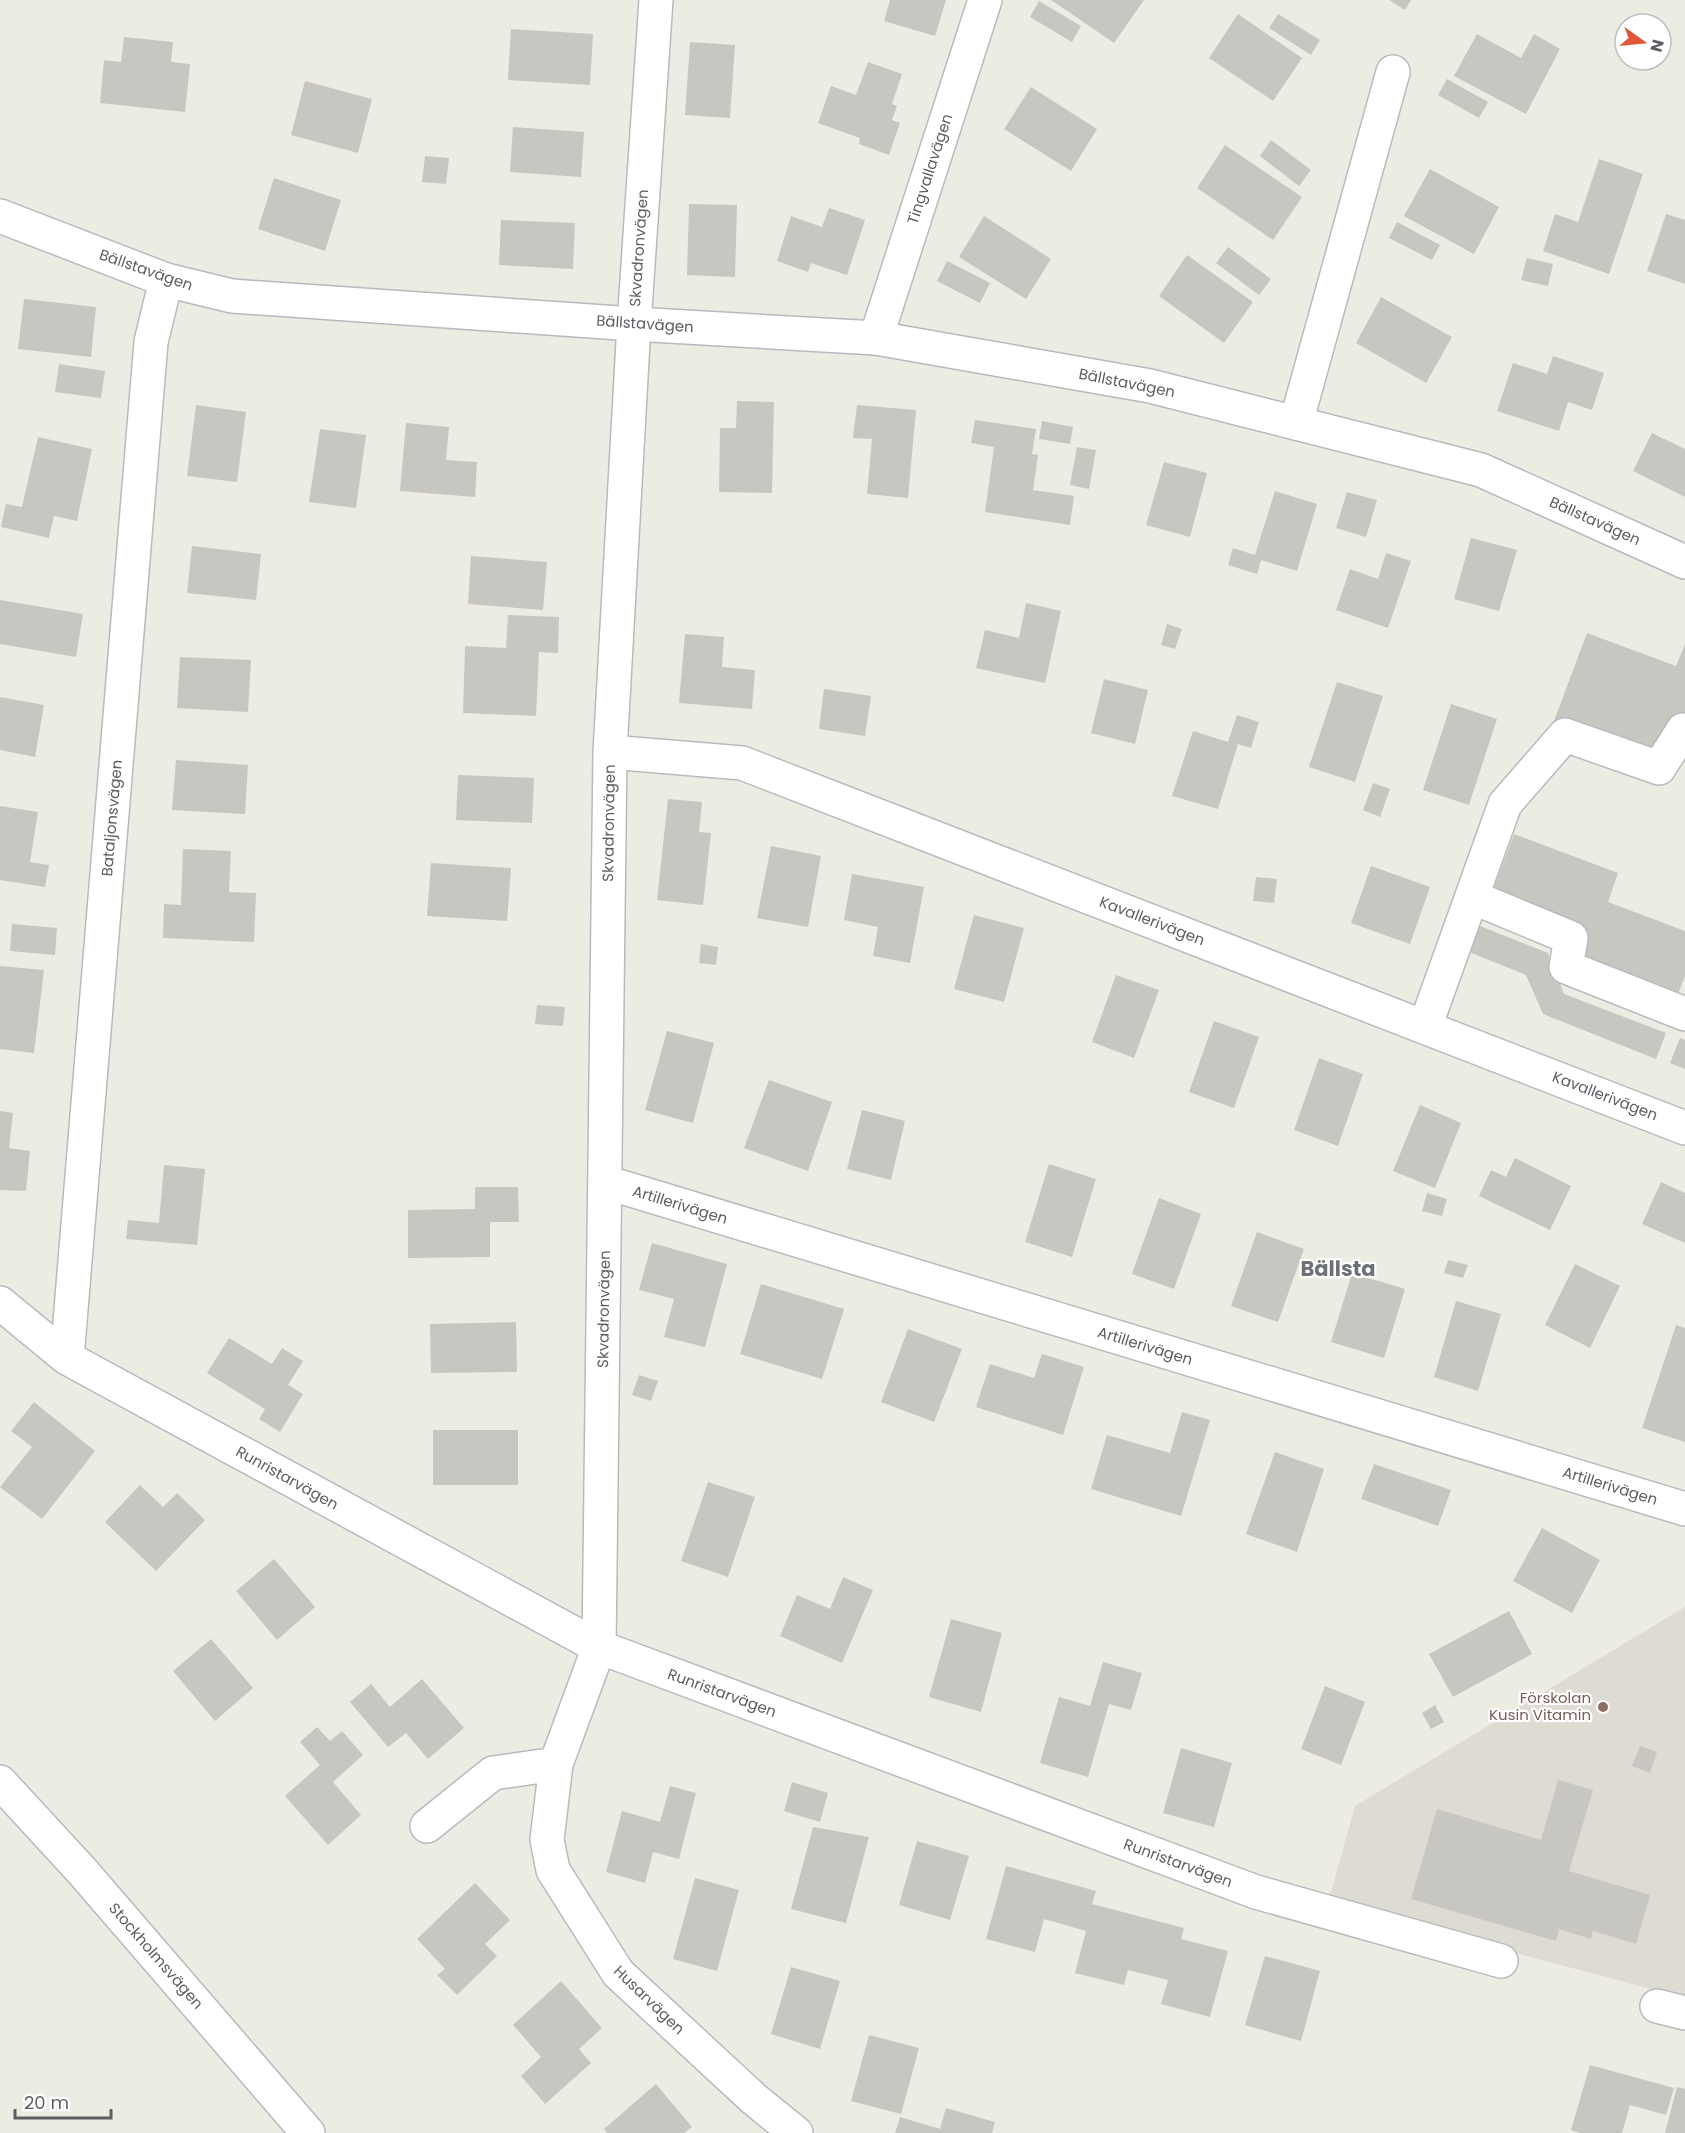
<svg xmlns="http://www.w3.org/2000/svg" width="1685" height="2133" font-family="Poppins,sans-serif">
	<rect width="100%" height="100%" fill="#edece3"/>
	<path fill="#dddbd2" d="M 1685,1607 L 1685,1998 L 1328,1903 L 1355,1806 Z"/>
	<path fill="#c8c6c0" d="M 890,0 L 946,0 L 935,36 L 884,21 Z
		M 1051,0 L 1144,0 L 1114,43 Z
		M 1389,0 L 1411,0 L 1405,10 Z
		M 1039,1 L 1081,26 L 1072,42 L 1030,17 Z
		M 1238,14 L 1302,58 L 1273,101 L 1209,58 Z
		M 1278,14 L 1320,40 L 1311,55 L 1269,28 Z
		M 511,29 L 593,34 L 590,85 L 508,80 Z
		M 1477,34 L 1521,58 L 1534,34 L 1560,49 L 1526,114 L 1454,76 Z
		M 124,37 L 173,42 L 171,62 L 190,64 L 185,112 L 100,103 L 104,60 L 121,62 Z
		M 690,42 L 735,45 L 730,118 L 685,115 Z
		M 868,62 L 902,74 L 892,104 L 897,106 L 892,120 L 900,123 L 889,155 L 859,144 L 860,138 L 818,123 L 831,86 L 856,95 Z
		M 1447,79 L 1488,102 L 1479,118 L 1438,95 Z
		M 305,81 L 372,99 L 358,153 L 291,135 Z
		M 1031,87 L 1097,129 L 1071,171 L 1004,129 Z
		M 513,127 L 584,132 L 581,177 L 510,172 Z
		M 1271,140 L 1311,170 L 1299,186 L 1260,156 Z
		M 1225,145 L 1302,197 L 1273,240 L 1197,188 Z
		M 425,156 L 449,158 L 446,184 L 422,182 Z
		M 1599,159 L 1643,174 L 1609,274 L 1543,251 L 1555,214 L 1578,222 Z
		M 1430,169 L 1499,207 L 1474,254 L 1404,216 Z
		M 274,178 L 341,200 L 325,251 L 258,229 Z
		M 689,204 L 737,205 L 735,277 L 687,275 Z
		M 829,208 L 865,220 L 847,275 L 811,263 L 808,272 L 777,261 L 791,216 L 822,227 Z
		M 1666,214 L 1685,220 L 1685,284 L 1647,271 Z
		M 984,216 L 1051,259 L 1026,299 L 959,257 Z
		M 501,220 L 575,223 L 573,269 L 499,265 Z
		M 1397,222 L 1440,245 L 1432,260 L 1389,238 Z
		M 1228,247 L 1271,279 L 1259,295 L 1216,263 Z
		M 1187,255 L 1253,302 L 1224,343 L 1159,296 Z
		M 1527,258 L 1553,264 L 1548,286 L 1521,280 Z
		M 947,261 L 990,283 L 980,303 L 937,281 Z
		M 1381,297 L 1452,337 L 1426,383 L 1356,343 Z
		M 24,299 L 96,307 L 91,357 L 18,349 Z
		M 1553,356 L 1604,373 L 1592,410 L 1568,402 L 1559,431 L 1497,411 L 1513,363 L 1547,374 Z
		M 59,364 L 105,371 L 101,398 L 55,392 Z
		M 737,401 L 774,402 L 772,493 L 719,492 L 720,428 L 736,428 Z
		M 196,405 L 246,412 L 237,482 L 187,476 Z
		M 857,405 L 916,410 L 908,498 L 867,494 L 872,439 L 853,438 Z
		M 975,420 L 1036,429 L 1032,454 L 1038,455 L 1033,490 L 1074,496 L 1070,525 L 985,512 L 994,447 L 971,443 Z
		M 1042,421 L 1073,427 L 1070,444 L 1039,439 Z
		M 406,423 L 449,427 L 446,460 L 477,462 L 475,497 L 400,491 Z
		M 320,429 L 366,435 L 356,508 L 309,502 Z
		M 1652,433 L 1685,449 L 1685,497 L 1633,471 Z
		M 38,437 L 92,449 L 77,521 L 54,516 L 49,538 L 1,527 L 6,504 L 22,507 Z
		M 1077,447 L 1096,450 L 1089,489 L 1070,485 Z
		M 1164,462 L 1207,473 L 1190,537 L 1146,525 Z
		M 1275,491 L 1317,504 L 1297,571 L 1261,560 L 1257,574 L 1228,565 L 1233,548 L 1255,555 Z
		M 1347,492 L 1377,500 L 1366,537 L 1336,528 Z
		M 1471,538 L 1517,550 L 1499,611 L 1454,599 Z
		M 192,546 L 261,554 L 256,600 L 187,593 Z
		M 1386,553 L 1411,561 L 1388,628 L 1336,610 L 1350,569 L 1378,579 Z
		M 471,556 L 547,562 L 543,610 L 468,604 Z
		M 0,600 L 83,614 L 76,657 L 0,644 Z
		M 1026,603 L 1061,611 L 1045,683 L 976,668 L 985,630 L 1019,638 Z
		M 508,615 L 559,617 L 558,653 L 539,652 L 536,716 L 463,713 L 465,646 L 506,648 Z
		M 1167,624 L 1182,629 L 1175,649 L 1161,645 Z
		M 1587,633 L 1676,666 L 1685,644 L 1685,720 L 1660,761 L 1554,721 Z
		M 685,634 L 724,637 L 722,667 L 755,670 L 752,709 L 679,703 Z
		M 180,657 L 251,660 L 248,712 L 177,708 Z
		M 1104,679 L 1148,690 L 1135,744 L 1091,733 Z
		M 1337,682 L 1383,696 L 1355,782 L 1309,767 Z
		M 824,689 L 871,696 L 865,736 L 819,729 Z
		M 0,697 L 44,705 L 35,757 L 0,750 Z
		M 1451,704 L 1497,719 L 1469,805 L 1423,790 Z
		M 1237,715 L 1259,722 L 1251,748 L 1238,744 L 1218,809 L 1172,796 L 1193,731 L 1228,742 Z
		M 176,760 L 248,765 L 245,814 L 172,810 Z
		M 458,775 L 534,778 L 532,823 L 456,820 Z
		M 1373,783 L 1390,789 L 1380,817 L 1363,810 Z
		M 668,799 L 702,802 L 699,832 L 711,833 L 703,905 L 657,900 Z
		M 0,806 L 38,812 L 30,862 L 49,865 L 45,887 L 0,880 Z
		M 1514,834 L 1618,873 L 1608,902 L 1685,931 L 1685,976 L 1676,999 L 1572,960 L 1490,899 Z
		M 771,846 L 821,856 L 808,927 L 757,918 Z
		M 183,849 L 231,851 L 229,892 L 256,893 L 254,942 L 163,938 L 164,904 L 181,905 Z
		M 431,863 L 511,868 L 507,921 L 427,916 Z
		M 1371,866 L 1430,887 L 1410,944 L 1351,923 Z
		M 852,874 L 924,887 L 910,963 L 873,956 L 878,927 L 844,920 Z
		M 1256,877 L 1277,879 L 1274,903 L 1253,901 Z
		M 974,915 L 1024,928 L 1004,1002 L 954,989 Z
		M 12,924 L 57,928 L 55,955 L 10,951 Z
		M 1480,926 L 1548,953 L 1564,994 L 1666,1033 L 1656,1059 L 1543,1014 L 1526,975 L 1469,952 Z
		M 701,944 L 718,947 L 716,965 L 699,963 Z
		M 0,966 L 44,970 L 34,1053 L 0,1049 Z
		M 1116,975 L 1159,990 L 1134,1058 L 1092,1042 Z
		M 537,1005 L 565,1007 L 563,1026 L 535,1024 Z
		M 1214,1021 L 1259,1037 L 1234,1108 L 1189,1092 Z
		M 667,1031 L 714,1043 L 693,1123 L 645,1110 Z
		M 1680,1038 L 1685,1040 L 1685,1069 L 1670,1063 Z
		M 1319,1058 L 1363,1074 L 1338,1146 L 1294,1130 Z
		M 769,1080 L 832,1102 L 808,1171 L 744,1148 Z
		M 1420,1105 L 1461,1123 L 1435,1188 L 1393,1171 Z
		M 862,1110 L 905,1121 L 891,1180 L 847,1169 Z
		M 0,1111 L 13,1113 L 9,1148 L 30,1151 L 26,1191 L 0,1190 Z
		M 1515,1158 L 1571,1186 L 1550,1230 L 1479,1196 L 1491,1170 L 1506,1177 Z
		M 1049,1164 L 1096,1179 L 1072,1257 L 1025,1242 Z
		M 164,1165 L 205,1169 L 197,1245 L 126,1239 L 128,1220 L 159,1223 Z
		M 1661,1182 L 1685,1193 L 1685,1243 L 1642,1224 Z
		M 475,1187 L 518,1187 L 519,1222 L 490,1222 L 490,1257 L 408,1258 L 408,1210 L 475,1209 Z
		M 1427,1193 L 1447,1199 L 1442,1216 L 1422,1211 Z
		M 1159,1198 L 1201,1214 L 1174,1289 L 1132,1274 Z
		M 1257,1232 L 1304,1249 L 1278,1322 L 1231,1306 Z
		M 652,1243 L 727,1264 L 705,1347 L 664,1337 L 674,1299 L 639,1290 Z
		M 1448,1260 L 1468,1265 L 1463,1278 L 1444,1273 Z
		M 1575,1264 L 1620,1286 L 1590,1348 L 1545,1325 Z
		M 1352,1273 L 1405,1289 L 1384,1358 L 1331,1342 Z
		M 761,1284 L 844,1309 L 822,1379 L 740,1354 Z
		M 1456,1301 L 1501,1314 L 1478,1391 L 1434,1377 Z
		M 516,1322 L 517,1372 L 431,1373 L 430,1324 Z
		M 1676,1325 L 1685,1328 L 1685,1442 L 1642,1428 Z
		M 908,1329 L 962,1349 L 934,1422 L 881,1402 Z
		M 229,1338 L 272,1364 L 282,1348 L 303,1361 L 288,1385 L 303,1394 L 280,1432 L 259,1419 L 265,1409 L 207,1373 Z
		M 1042,1354 L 1084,1367 L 1063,1435 L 976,1407 L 990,1364 L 1034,1378 Z
		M 639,1375 L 658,1381 L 651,1401 L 632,1395 Z
		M 34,1402 L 95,1451 L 42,1519 L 0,1487 L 32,1447 L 11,1431 Z
		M 1182,1412 L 1210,1420 L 1181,1516 L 1091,1489 L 1107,1435 L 1170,1453 Z
		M 433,1430 L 518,1430 L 518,1485 L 433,1485 Z
		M 1275,1452 L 1324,1469 L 1297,1552 L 1246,1534 Z
		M 1374,1464 L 1451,1490 L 1438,1526 L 1361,1499 Z
		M 708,1482 L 755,1497 L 728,1577 L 681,1561 Z
		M 140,1485 L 163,1507 L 177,1493 L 205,1520 L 156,1571 L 105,1522 Z
		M 1542,1528 L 1600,1560 L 1572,1613 L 1513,1581 Z
		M 274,1559 L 315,1607 L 277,1640 L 236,1591 Z
		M 843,1577 L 873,1590 L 842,1663 L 780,1636 L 797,1595 L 830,1609 Z
		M 1509,1611 L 1532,1654 L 1453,1697 L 1429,1654 Z
		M 951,1619 L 1002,1633 L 981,1712 L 929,1697 Z
		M 211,1639 L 253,1688 L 215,1721 L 173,1671 Z
		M 1103,1662 L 1142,1673 L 1131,1710 L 1109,1704 L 1088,1777 L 1040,1763 L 1059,1697 L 1090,1706 Z
		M 422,1679 L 464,1728 L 428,1759 L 406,1733 L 388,1747 L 350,1702 L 371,1684 L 390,1707 Z
		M 1325,1686 L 1365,1702 L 1341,1765 L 1301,1749 Z
		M 1435,1705 L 1444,1722 L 1431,1729 L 1422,1713 Z
		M 317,1727 L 330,1741 L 342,1731 L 363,1755 L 333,1782 L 361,1815 L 328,1845 L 285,1796 L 320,1765 L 300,1742 Z
		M 1640,1746 L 1657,1752 L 1650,1773 L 1632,1766 Z
		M 1181,1748 L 1232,1763 L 1214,1827 L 1163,1813 Z
		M 1558,1780 L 1593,1790 L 1569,1871 L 1650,1895 L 1636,1944 L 1593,1931 L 1591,1939 L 1559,1929 L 1556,1941 L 1411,1899 L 1437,1809 L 1541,1840 Z
		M 792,1782 L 828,1793 L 820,1822 L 784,1811 Z
		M 670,1786 L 696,1793 L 679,1859 L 653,1852 L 645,1883 L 606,1872 L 622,1811 L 660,1822 Z
		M 813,1827 L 869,1837 L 846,1923 L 791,1909 Z
		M 917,1841 L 969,1856 L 950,1920 L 899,1905 Z
		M 1006,1866 L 1096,1891 L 1092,1904 L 1184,1928 L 1181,1939 L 1228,1951 L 1210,2017 L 1161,2004 L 1168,1980 L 1128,1970 L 1124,1985 L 1075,1973 L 1086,1931 L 1044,1919 L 1035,1952 L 986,1939 Z
		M 695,1878 L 739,1890 L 717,1971 L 673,1959 Z
		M 475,1883 L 510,1920 L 485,1944 L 497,1956 L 457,1995 L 437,1975 L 445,1969 L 417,1939 Z
		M 1265,1956 L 1320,1971 L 1301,2041 L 1245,2025 Z
		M 791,1967 L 840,1981 L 820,2049 L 771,2034 Z
		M 561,1981 L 602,2028 L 579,2049 L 591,2063 L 545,2104 L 521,2076 L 541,2057 L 513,2025 Z
		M 869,2035 L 919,2048 L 901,2114 L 851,2101 Z
		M 1590,2065 L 1674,2088 L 1666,2115 L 1630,2105 L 1622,2133 L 1580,2133 L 1571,2130 Z
		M 656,2084 L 692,2127 L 684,2133 L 607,2133 L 604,2129 Z
		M 1677,2087 L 1685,2089 L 1685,2133 L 1665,2133 Z
		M 946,2108 L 995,2122 L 992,2133 L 895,2133 L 900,2117 L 940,2129 Z"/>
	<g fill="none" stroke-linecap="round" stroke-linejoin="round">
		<g stroke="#b8babf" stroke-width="36">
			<path id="street" d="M 656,0 L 634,324 L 610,752 L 599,1647 L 556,1764 L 547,1840 L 553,1870 L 618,1973 L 754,2099 L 796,2133
				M 876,338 L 985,0
				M 1296,423 L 1393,72
				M 610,752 L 742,763 L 1685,1128
				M 1472,897 L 1571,938 L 1566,967 L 1685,1014
				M 1425,1027 L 1505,804 L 1565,735 L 1659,768 L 1683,730 L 1685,730
				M 605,1182 L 1685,1509
				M 0,1303 L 67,1358 L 599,1647 L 1256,1892 L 1501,1961
				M 67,1358 L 151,342 L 166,280
				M 427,1826 L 493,1773 L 556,1764
				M 1657,2006 L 1685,2013"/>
		</g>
		<g stroke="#b7b9bf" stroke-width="36">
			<path id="secondary" d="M 0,216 L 166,280 L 232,296 L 634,324 L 876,338 L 1150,386 L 1481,470 L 1685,562
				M 0,1782 L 82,1871 L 308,2133"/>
		</g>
		<use href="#street" stroke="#fff" stroke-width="33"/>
		<use href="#secondary" stroke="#fff" stroke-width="33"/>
	</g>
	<circle fill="#8d6e63" stroke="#fff" stroke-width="2" cx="1603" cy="1707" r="6"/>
	<g text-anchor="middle" stroke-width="4.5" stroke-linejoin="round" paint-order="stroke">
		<g font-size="15" fill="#5b5e63" stroke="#fff">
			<text transform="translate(930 169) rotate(-72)" y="5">Tingvallavägen</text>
			<text transform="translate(639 248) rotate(-86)" y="5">Skvadronvägen</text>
			<text transform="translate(146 270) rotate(19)" y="5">Bällstavägen</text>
			<text transform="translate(645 324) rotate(4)" y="5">Bällstavägen</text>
			<text transform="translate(1127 383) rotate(11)" y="5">Bällstavägen</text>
			<text transform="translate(1595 521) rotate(24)" y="5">Bällstavägen</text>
			<text transform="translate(112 818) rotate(-85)" y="5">Bataljonsvägen</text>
			<text transform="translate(609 823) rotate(-89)" y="5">Skvadronvägen</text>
			<text transform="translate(1152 921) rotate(21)" y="5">Kavallerivägen</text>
			<text transform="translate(1605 1096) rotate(21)" y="5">Kavallerivägen</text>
			<text transform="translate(680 1205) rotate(17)" y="5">Artillerivägen</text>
			<text transform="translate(604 1309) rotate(-89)" y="5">Skvadronvägen</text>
			<text transform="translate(1145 1346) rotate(17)" y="5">Artillerivägen</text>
			<text transform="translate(287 1478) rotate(29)" y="5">Runristarvägen</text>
			<text transform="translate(1610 1486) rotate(17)" y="5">Artillerivägen</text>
			<text transform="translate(722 1693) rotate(20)" y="5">Runristarvägen</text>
			<text transform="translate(1178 1863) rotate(20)" y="5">Runristarvägen</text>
			<text transform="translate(156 1956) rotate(49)" y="5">Stockholmsvägen</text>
			<text transform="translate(649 2000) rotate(44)" y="5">Husarvägen</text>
		</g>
		<g font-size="15" fill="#785e54" stroke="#fff" text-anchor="end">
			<text x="1591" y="1703">Förskolan<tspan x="1591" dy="17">Kusin Vitamin</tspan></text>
		</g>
		<g font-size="21" font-weight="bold" fill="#6d7075" stroke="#fff">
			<text x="1338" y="1276">Bällsta</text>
		</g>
	</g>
	<g transform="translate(1643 42) rotate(105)"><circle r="28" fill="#ffffff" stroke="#bdbfc1" stroke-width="1.5"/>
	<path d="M0-4.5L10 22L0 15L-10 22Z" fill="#df5838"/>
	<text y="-9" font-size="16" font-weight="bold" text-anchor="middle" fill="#5b5e63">N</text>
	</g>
	<path d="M15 2109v9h96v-9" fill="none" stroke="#5b5e63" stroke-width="3"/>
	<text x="24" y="2109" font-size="18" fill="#5b5e63" stroke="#ffffff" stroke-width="4.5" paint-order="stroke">20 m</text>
</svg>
